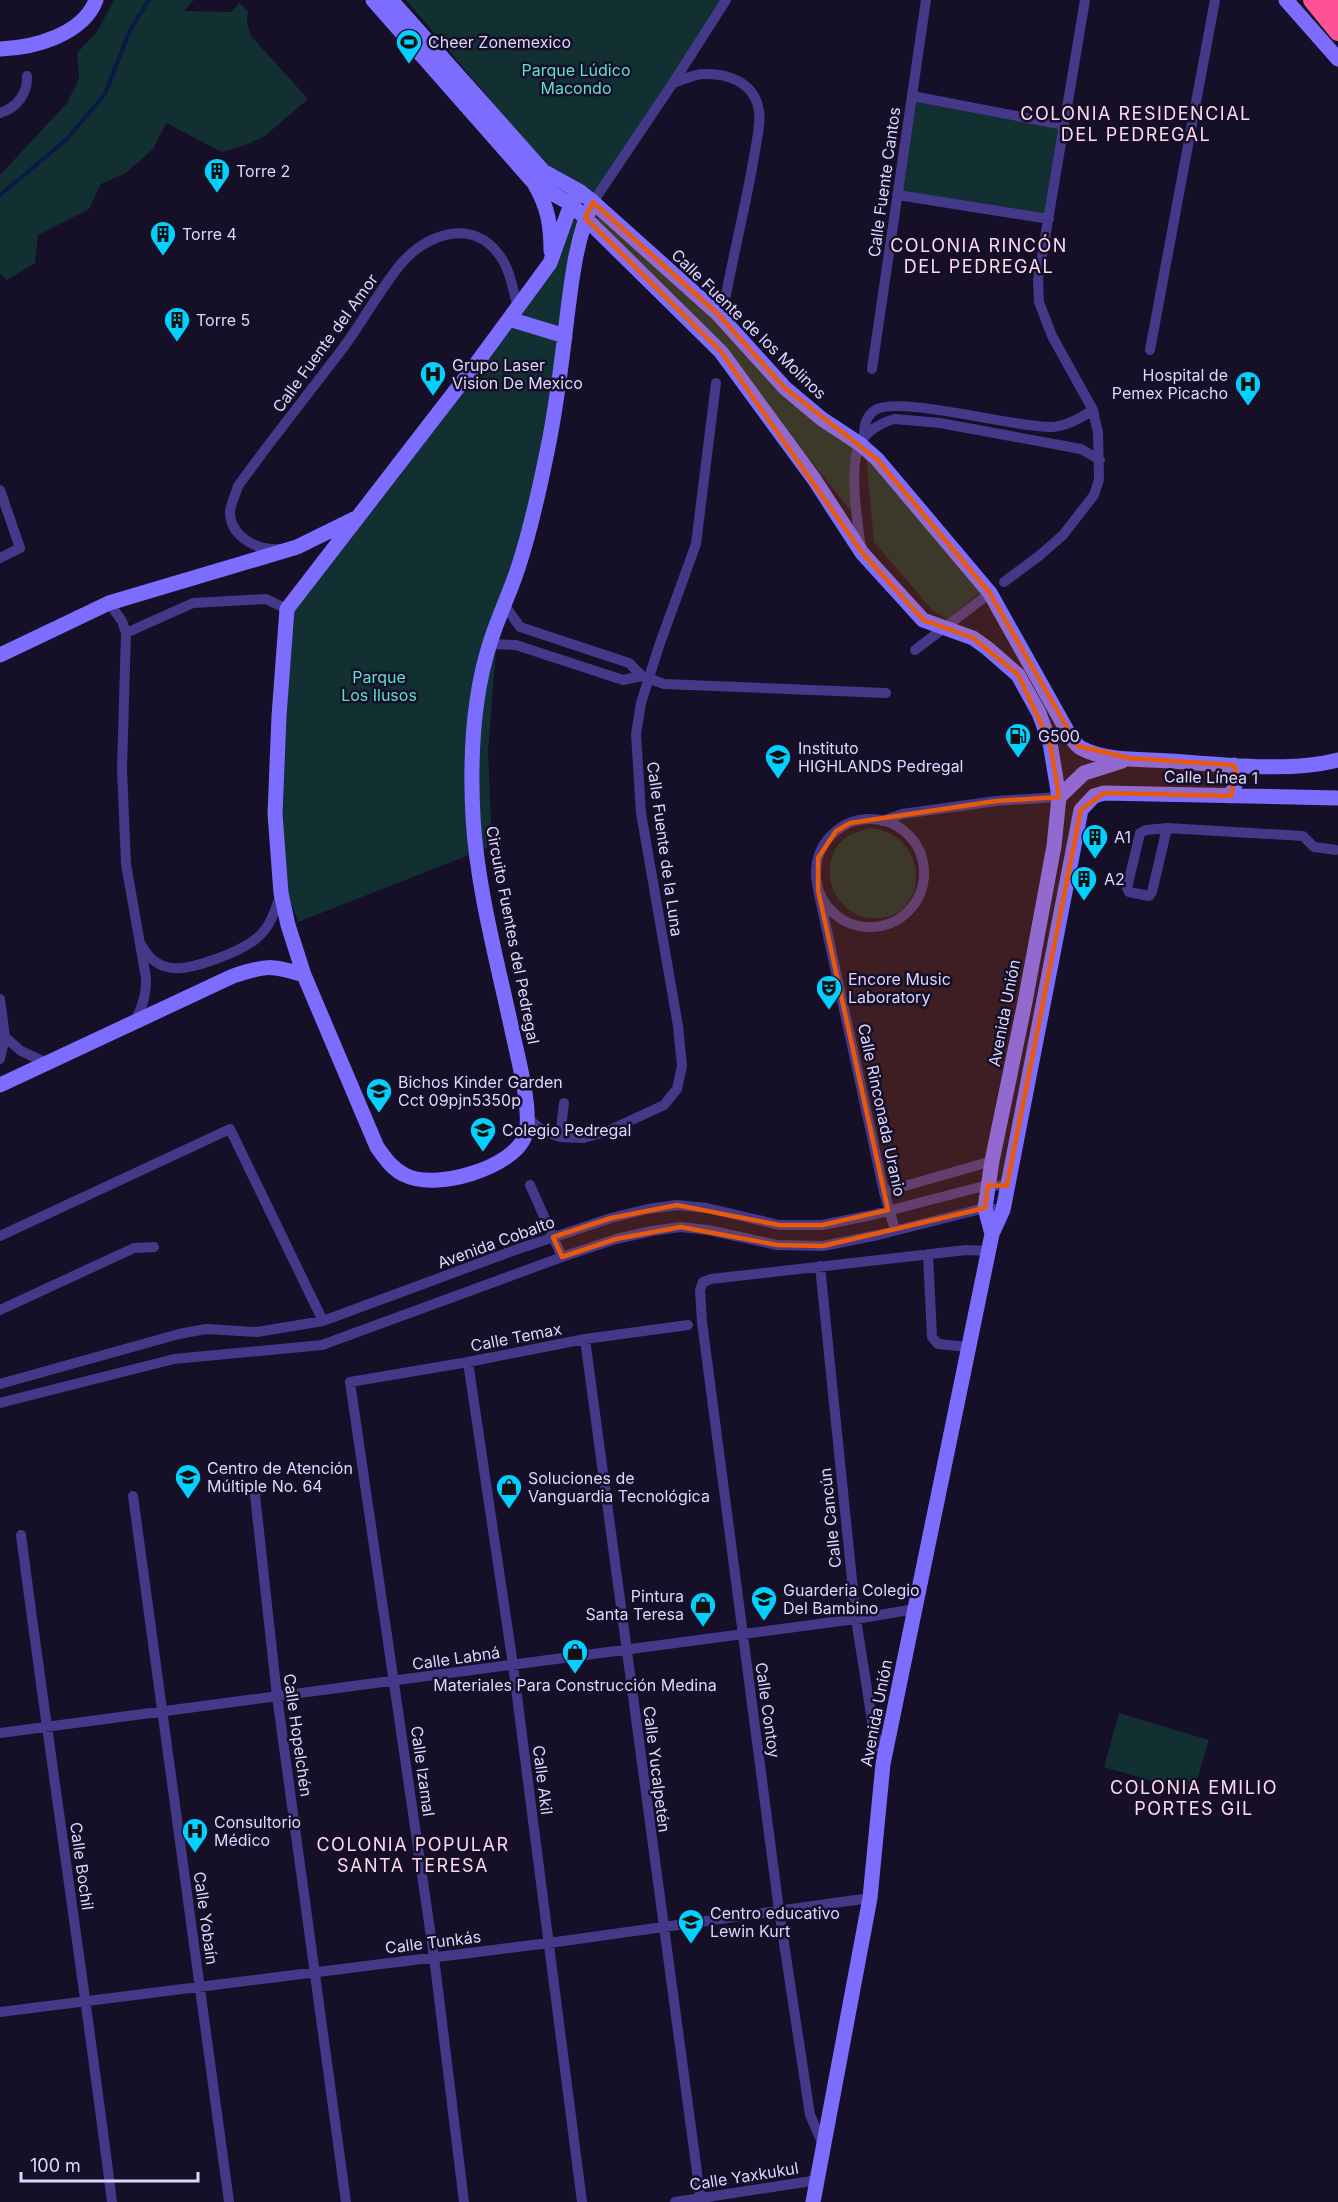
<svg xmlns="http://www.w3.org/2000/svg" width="1338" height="2202" font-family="Inter,sans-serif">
	<rect width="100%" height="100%" fill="#150f28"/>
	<path fill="#123032" d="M 114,0 L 194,0 L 184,11 L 231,12 L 239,3 L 248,11 L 247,22 L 251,36 L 308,99 L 265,136 L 248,144 L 222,152 L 166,123 L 153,149 L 126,173 L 101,184 L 89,209 L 38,235 L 35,263 L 7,280 L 0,274 L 0,175 L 67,103 L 79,79 L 77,53 L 97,32 Z
		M 406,0 L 721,0 L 594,197 L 546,166 Z
		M 916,102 L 1059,129 L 1046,214 L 902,191 Z
		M 571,204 L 585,218 L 565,336 L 508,608 L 496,650 L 488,751 L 492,846 L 298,922 L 287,891 L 275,814 L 288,609 L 550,263 Z
		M 599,213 L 853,445 L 851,511 L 779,421 L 592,221 Z
		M 866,454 L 986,588 L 947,619 L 932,610 L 874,542 Z
		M 871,828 C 934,836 928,924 871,918 C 858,917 848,911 840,901 C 825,883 826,853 845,838 C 852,833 862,830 871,828 Z
		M 1119,1713 L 1209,1740 L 1193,1793 L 1104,1767 Z"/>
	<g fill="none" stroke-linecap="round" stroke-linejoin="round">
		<path stroke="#091a47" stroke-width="4" d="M 0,195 L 67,139 L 105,94 L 130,30 L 149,0"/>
		<path stroke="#433988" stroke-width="10" d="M 673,83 C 683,80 694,74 704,74 C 727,73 752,82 758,106 C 762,119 757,138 755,151 C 747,200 735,247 726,295
			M 912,96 L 1064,125
			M 0,113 C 16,108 28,94 27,76
			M 898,195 L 1049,219
			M 593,202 L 673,83 L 726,0
			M 1150,350 L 1215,0
			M 872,369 L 926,0
			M 864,438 C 864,427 865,417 875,410 C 899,395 1015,428 1052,427 C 1067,426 1081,418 1093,410
			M 0,490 L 20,548 L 0,558
			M 861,547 C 857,522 849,465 860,443 C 867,431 882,422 895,419 L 940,423 L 1081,449 L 1100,460
			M 279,549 C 258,551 231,537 230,513 C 230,505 236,494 238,486 C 272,439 308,394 343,348 C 363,321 379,291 400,265 C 425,234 473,217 500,256 C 510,269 513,291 518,307
			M 1004,582 L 1039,556 L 1063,535 L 1094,495 L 1099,480 L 1098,433 L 1093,410 L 1052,336 L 1039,302 L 1038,280 L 1085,0
			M 109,603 L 122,621 L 126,633 L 122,769 L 126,864 L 146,978 C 146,995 143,1007 134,1022
			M 505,606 L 520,627 L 629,663 L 642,676 L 664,684 L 886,693
			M 126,633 L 193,603 L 266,599 L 287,609
			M 490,644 L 516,645 L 623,680 L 642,676
			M 915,650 L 990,593
			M816 873a54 54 0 1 1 108 0a54 54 0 1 1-108 0Z
			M 882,821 L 902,814 L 996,801 L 1059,797
			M 1167,828 L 1152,892 L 1149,896 L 1129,892 L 1127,888 L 1140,833 L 1146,830 L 1167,828 L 1303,836 L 1314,847 L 1336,850
			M 818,890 L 884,1192 L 895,1230
			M 142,946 C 159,978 189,969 216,959 C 230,954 247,947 258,937 C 270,927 275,911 280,896
			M 0,999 L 5,1037 L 21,1051 L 47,1063
			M 0,1059 L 5,1037
			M 528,1119 L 545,1132 L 560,1137 L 583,1138 L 606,1132 L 664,1105 L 677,1089 L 682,1066 L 678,1026 L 641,813 L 636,734 L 641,703 L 659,646 L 696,544 L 716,383
			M 560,1137 L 564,1103
			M 530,1185 L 562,1257
			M 884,1192 L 992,1161
			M 0,1236 L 230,1129 L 323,1321
			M 928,1254 L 932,1337 L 938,1344 L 969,1347
			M 820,1266 L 856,1619 L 873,1727 L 883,1761
			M 0,1310 L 134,1248 L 154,1247
			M 585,1339 L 701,2202
			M 468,1362 L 513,1665 L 582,2202
			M 0,1384 L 179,1334 L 206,1329 L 257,1332 L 323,1321 L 515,1250 L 611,1218 L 648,1209 L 677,1205 L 707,1208 L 779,1225 L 822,1225 L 872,1215 L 988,1185 L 1007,1186
			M 0,1403 L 174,1359 L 322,1345 L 562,1257 L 616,1239 L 652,1231 L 681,1227 L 708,1230 L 777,1245 L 823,1246 L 878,1235 L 985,1208 L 1003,1210
			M 254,1486 L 277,1696 L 346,2202
			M 133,1496 L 229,2202
			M 21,1535 C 50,1758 84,1979 112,2202
			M 0,1733 L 856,1619 L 915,1609
			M 0,2012 L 549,1943 L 870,1898
			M 824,2147 L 810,2115 L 779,1910 L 702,1322 L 700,1290 L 703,1282 L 711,1279 L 966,1250 L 988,1251
			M 464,2202 L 434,1957 L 350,1382 L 468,1362 L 585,1339 L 688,1325
			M 675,2202 L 818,2180"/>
		<path stroke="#7d6dff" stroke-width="15" d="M 373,0 L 534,183 L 571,204 L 721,352 L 814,479 L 862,553 L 923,620 L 973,638 L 987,648 L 1018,675 L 1039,713 L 1050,743 L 1059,797 L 1054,846 L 1025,1002 L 992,1161 L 985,1208 L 992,1234
			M 391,0 L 543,171 L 579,191 L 593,202 L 718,314 L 785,388 L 822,419 L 860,444 L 877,459 L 990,593 L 1070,736 C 1074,741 1077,747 1083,749 C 1106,761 1143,759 1169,761 C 1221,764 1288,773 1338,760
			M 1286,0 L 1338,59
			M 0,49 C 33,48 83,35 96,0
			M 535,185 C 548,207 551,226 551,251
			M 579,191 L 571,204 L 550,263 L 476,364 L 287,609 L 279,716 L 275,814 L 281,893 L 288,925 L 304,975 L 377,1147 C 385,1158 392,1169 405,1175 C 435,1191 513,1168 525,1136 C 533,1114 518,1058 513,1035 C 498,964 477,889 473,817 C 470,761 473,696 490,643 C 498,617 510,593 518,568 C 531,529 540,487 548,447 C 557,404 562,360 567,317 C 572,278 576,238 593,202
			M 509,319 L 565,336
			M 0,655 L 109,603 L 297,547 L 354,519
			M 1231,796 L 1237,779 L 1234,765
			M 1059,797 L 1084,773 L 1122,761
			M 0,1085 L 233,976 C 266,965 271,965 304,975
			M 813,2202 L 870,1898 L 883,1764 L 992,1234 L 1003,1210 L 1081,810 L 1094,796 L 1104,793 L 1338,798"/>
		<path stroke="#ff5195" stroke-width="18" d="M 1312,0 L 1338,32
			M 1329,0 L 1338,11"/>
	</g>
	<path fill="#e8590c" fill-opacity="0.2" stroke="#e8590c" stroke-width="4.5" stroke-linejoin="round" d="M 593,202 L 718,314 L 785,388 L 877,459 L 990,593 L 1078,746 L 1130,758 L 1234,765 L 1236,771 L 1231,796 L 1104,793 L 1081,810 L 1007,1186 L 988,1185 L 985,1208 L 823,1246 L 777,1245 L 681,1227 L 616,1239 L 562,1257 L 553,1237 L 611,1218 L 677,1205 L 779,1225 L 822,1225 L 888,1210 L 818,890 L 818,858 L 836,831 L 850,823 L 996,801 L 1059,797 L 1050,743 L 1018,675 L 973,638 L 923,620 L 862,553 L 721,352 L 585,218 Z"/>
	<defs>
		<g id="stadium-pin" transform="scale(1.35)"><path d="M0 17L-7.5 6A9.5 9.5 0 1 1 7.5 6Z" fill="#02d0ff" stroke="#150f28"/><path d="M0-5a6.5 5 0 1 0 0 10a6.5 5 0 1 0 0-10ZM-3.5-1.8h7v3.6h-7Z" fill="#111"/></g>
		<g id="building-pin" transform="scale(1.35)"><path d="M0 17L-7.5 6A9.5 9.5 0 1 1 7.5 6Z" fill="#02d0ff" stroke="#150f28"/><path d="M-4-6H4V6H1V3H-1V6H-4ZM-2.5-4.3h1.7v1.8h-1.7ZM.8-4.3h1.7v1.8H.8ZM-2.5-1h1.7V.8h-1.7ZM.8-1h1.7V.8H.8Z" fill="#111"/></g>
		<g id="hospital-pin" transform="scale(1.35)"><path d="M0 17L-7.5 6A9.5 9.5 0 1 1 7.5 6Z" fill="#02d0ff" stroke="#150f28"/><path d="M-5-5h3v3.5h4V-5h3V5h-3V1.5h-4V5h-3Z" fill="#111"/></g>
		<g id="fuel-pin" transform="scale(1.35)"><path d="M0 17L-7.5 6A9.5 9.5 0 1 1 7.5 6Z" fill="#02d0ff" stroke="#150f28"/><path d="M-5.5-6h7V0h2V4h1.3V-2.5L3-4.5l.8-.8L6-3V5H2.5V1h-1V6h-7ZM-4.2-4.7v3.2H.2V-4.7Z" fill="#111"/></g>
		<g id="school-pin" transform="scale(1.35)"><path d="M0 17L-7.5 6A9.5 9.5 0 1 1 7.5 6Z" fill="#02d0ff" stroke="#150f28"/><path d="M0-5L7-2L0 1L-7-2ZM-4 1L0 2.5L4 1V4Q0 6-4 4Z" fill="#111"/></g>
		<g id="theatre-pin" transform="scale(1.35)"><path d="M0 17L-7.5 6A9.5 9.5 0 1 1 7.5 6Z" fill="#02d0ff" stroke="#150f28"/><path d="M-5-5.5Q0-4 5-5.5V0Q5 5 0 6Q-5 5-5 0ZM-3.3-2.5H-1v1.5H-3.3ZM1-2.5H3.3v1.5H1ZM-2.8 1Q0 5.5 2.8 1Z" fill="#111"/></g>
		<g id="shop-pin" transform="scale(1.35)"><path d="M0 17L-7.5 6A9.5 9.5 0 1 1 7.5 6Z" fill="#02d0ff" stroke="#150f28"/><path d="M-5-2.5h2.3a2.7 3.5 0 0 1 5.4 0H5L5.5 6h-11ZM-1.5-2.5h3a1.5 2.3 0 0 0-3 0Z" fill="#111"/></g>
	</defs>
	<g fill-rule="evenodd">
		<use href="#stadium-pin" x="409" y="42"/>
		<use href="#building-pin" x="217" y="171"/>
		<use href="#building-pin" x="163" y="234"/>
		<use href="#building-pin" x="177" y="320"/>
		<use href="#hospital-pin" x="433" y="374"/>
		<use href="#hospital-pin" x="1248" y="384"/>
		<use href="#fuel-pin" x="1018" y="736"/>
		<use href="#school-pin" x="778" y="757"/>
		<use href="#building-pin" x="1095" y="837"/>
		<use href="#building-pin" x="1084" y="879"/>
		<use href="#theatre-pin" x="829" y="988"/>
		<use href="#school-pin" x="379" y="1091"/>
		<use href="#school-pin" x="483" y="1130"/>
		<use href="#school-pin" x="188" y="1477"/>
		<use href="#shop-pin" x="509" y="1487"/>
		<use href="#school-pin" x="764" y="1599"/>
		<use href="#shop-pin" x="703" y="1605"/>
		<use href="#shop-pin" x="575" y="1652"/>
		<use href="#hospital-pin" x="195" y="1831"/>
		<use href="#school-pin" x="691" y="1922"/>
	</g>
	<g text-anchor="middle" stroke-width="5" stroke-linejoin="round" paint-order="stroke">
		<g font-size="16" fill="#ded6ff" stroke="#150f28" text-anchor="start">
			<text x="428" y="48">Cheer Zonemexico</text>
			<text x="236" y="177">Torre 2</text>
			<text x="182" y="240">Torre 4</text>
			<text x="196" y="326">Torre 5</text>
			<text x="452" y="371">Grupo Laser<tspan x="452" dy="18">Vision De Mexico</tspan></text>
			<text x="1228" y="381" text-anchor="end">Hospital de<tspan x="1228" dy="18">Pemex Picacho</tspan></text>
			<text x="1038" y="742">G500</text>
			<text x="798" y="754">Instituto<tspan x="798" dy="18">HIGHLANDS Pedregal</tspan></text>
			<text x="1114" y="843">A1</text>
			<text x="1104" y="885">A2</text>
			<text x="848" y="985">Encore Music<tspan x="848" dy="18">Laboratory</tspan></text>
			<text x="398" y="1088">Bichos Kinder Garden<tspan x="398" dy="18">Cct 09pjn5350p</tspan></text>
			<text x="502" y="1136">Colegio Pedregal</text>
			<text x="207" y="1474">Centro de Atención<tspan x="207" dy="18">Múltiple No. 64</tspan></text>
			<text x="528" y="1484">Soluciones de<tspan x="528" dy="18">Vanguardia Tecnológica</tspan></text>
			<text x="783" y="1596">Guarderia Colegio<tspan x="783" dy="18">Del Bambino</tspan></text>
			<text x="684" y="1602" text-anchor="end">Pintura<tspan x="684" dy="18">Santa Teresa</tspan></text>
			<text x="575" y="1691" text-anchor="middle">Materiales Para Construcción Medina</text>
			<text x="214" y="1828">Consultorio<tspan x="214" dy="18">Médico</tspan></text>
			<text x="710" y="1919">Centro educativo<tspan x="710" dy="18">Lewin Kurt</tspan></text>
		</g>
		<g font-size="16" fill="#5de3cd" stroke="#150f28">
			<text x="576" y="76">Parque Lúdico<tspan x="576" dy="18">Macondo</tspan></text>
			<text x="379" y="683">Parque<tspan x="379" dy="18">Los Ilusos</tspan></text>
		</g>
		<g font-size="16" fill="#ded6ff" stroke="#150f28">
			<text transform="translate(884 182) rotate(-82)" y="6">Calle Fuente Cantos</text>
			<text transform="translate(749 324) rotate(44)" y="6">Calle Fuente de los Molinos</text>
			<text transform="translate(325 343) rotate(-54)" y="6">Calle Fuente del Amor</text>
			<text transform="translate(1211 777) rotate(1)" y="6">Calle Línea 1</text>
			<text transform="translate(665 849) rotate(82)" y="6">Calle Fuente de la Luna</text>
			<text transform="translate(513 935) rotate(79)" y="6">Circuito Fuentes del Pedregal</text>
			<text transform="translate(1004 1013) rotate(-79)" y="6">Avenida Unión</text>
			<text transform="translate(882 1110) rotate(78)" y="6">Calle Rinconada Uranio</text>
			<text transform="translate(496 1242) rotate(-20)" y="6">Avenida Cobalto</text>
			<text transform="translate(516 1337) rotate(-11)" y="6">Calle Temax</text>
			<text transform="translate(830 1518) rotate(-96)" y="6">Calle Cancún</text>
			<text transform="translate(456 1658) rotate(-8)" y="6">Calle Labná</text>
			<text transform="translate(768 1710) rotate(82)" y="6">Calle Contoy</text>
			<text transform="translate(876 1713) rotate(-79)" y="6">Avenida Unión</text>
			<text transform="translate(298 1735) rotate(82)" y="6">Calle Hopelchén</text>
			<text transform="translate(657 1769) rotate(83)" y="6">Calle Yucalpetén</text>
			<text transform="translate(423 1771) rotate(82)" y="6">Calle Izamal</text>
			<text transform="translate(543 1780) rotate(83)" y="6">Calle Akil</text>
			<text transform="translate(82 1866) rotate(82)" y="6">Calle Bochil</text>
			<text transform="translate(206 1918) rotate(82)" y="6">Calle Yobaín</text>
			<text transform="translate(433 1942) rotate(-7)" y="6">Calle Tunkás</text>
			<text transform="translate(744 2176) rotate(-9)" y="6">Calle Yaxkukul</text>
		</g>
		<g font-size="18" letter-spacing="1.5" fill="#ffd8ed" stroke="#150f28">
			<text x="1136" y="120">COLONIA RESIDENCIAL<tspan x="1136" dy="21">DEL PEDREGAL</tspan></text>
			<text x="979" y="252">COLONIA RINCÓN<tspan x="979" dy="21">DEL PEDREGAL</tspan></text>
			<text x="1194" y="1794">COLONIA EMILIO<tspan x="1194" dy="21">PORTES GIL</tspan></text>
			<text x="413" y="1851">COLONIA POPULAR<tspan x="413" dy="21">SANTA TERESA</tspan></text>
		</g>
	</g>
	<path d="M21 2172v9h177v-9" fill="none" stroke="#ded6ff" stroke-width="3"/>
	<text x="30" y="2172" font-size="18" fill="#ded6ff" stroke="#150f28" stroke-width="4.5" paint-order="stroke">100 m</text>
</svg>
